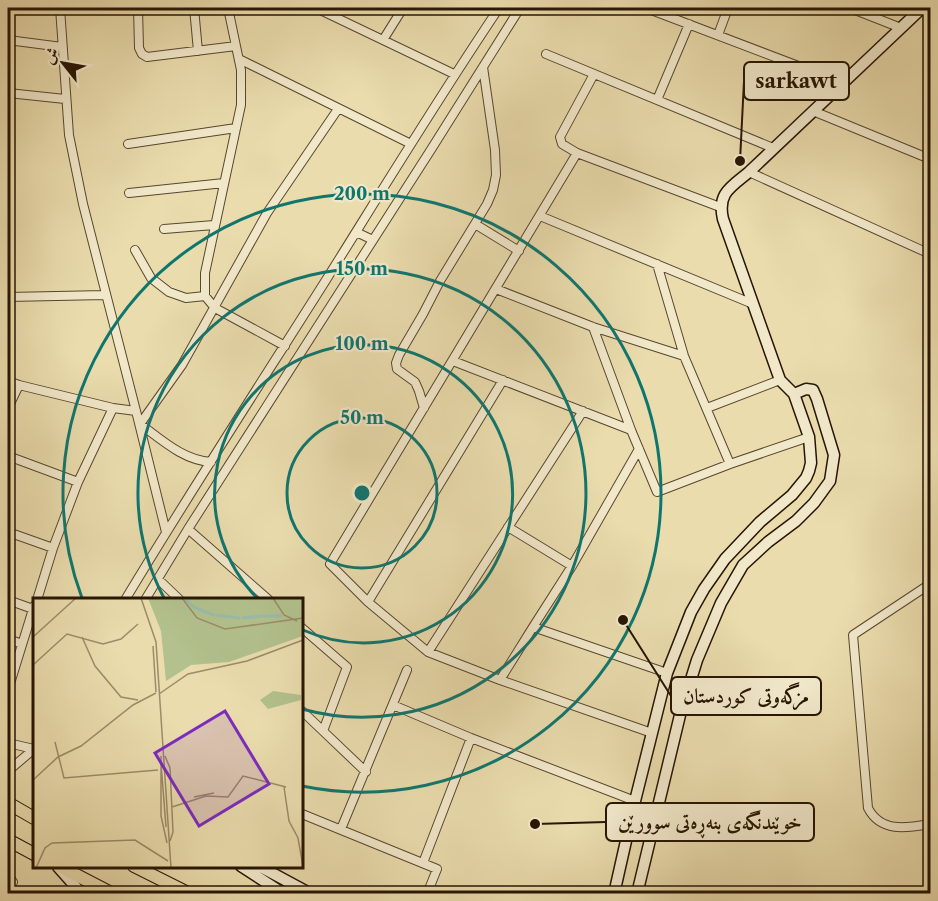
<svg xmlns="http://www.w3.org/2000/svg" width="938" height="901" font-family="'Libre Caslon Text',Amiri,serif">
	<rect width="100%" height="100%" fill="#eadcad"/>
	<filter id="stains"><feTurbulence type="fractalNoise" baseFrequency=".00333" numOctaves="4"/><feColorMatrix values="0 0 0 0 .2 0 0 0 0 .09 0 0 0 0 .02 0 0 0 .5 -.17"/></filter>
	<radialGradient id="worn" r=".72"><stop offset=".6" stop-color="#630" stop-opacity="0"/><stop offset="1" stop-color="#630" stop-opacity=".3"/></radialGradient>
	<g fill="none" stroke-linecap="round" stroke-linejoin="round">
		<g stroke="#58472e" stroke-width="10">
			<path id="street" d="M 138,8 L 139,48 L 142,54 L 147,57 L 236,46
				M 194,8 L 198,51
				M 228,8 L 241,70 L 241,105 L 205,273 L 205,296 L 215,308 L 285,346
				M 316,8 L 454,74
				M 646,8 L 843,83
				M 850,8 L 901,28
				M 718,35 L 728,8
				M 8,40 L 62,47
				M 383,40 L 403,8
				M 546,54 L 773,148
				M 239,59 L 411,144
				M 594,74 L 560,137 L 562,144 L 577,153 L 720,207
				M 8,93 L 65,99
				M 657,100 L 689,24
				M 813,111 L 930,159
				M 128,144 L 236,128
				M 577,153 L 330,564 L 368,602 L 428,652 L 500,680 L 652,733
				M 926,157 L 930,145
				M 749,172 L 930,254
				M 129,193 L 224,183
				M 540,216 L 753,304
				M 475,224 L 519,251
				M 164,229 L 214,225
				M 356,232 L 373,240
				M 135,250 L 151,278 L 169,292 L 186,298 L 205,296
				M 657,264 L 684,356 L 730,464
				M 496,289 L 593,327 L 684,356
				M 8,297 L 105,295
				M 593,327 L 631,430 L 657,492 L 730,464 L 809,437
				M 453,361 L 631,430
				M 8,381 L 19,385 L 113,408
				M 8,408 L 19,385
				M 424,408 L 419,391 L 415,382 L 397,369 L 396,363 L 399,355 L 423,314 L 440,281 L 487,204 L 493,190 L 496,175 L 495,150 L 483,67
				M 707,408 L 780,380
				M 136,411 L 166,532
				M 140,424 L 182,365 L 267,213 L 338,109
				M 140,424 C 162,440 183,460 211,462
				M 8,456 L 78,482
				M 508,527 L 572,566
				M 188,529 L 269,600
				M 8,532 L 53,548
				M 158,579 L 180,600
				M 930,584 L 853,635 L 868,808 C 881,833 907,828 930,824
				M 927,586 L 930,611
				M 8,600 L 33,609
				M 37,600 L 53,548 L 78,482 L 113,408 L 136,411 L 83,204 L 69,135 L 60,8
				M 125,600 C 190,492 259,386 326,280 C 383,189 439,97 499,8
				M 145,600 L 188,529 L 432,148 L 520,8
				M 368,602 L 503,380
				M 533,627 L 667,673
				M 302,628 L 347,667 L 323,731
				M 8,639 L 22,644
				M 428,652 L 583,411
				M 500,680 L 533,627 L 572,566 L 639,449
				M 8,690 L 34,606
				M 393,705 L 471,738 L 635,801
				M 302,711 L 366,772
				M 8,743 L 34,749
				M 8,771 L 34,749
				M 302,814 L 437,869 L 427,894
				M 341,829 L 407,670
				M 423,863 L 471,738
				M 8,876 L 13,882 L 8,893"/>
		</g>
		<g stroke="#271503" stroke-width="13">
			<path id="secondary" d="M 241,866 L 284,894
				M 259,866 L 311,894
				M 58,867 L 82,894
				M 614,894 L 635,801 L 667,673 L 691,612 L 704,589 L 725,559 L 760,522 L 792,495 L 806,478 L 809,471 L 811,463 L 809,437 L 794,394 L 780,380 L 723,219 C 717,193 731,187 749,172 L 922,8
				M 637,894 L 680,715 L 697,660 L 721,603 L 743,565 L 768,542 L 796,521 L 814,503 L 830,481 L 834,455 L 817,399 L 813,390 L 806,389 L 794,394"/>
		</g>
		<g stroke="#271503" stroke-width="14">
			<path id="primary" d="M 8,803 L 34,818
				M 8,840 L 34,854
				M 59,866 L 113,894
				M 134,866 L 190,894"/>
		</g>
		<use href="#street" stroke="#f1e8ca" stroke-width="8"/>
		<use href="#secondary" stroke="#f1e8ca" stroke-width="10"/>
		<use href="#primary" stroke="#eadcad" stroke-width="12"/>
	</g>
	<g fill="none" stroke="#0f766e" stroke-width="3">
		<circle cx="362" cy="493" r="75"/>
		<path d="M258 599A149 149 0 1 1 303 630"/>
		<path d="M164 598A224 224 0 1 1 302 709"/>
		<path d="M82 598A299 299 0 1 1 302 786"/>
	</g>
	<g transform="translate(33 598)">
		<rect width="270" height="270" fill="#eadcad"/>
		<path d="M 240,93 L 268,97 L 268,102 L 235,111 L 227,102 Z" fill="#b2c18d"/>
		<path d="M 115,0 L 270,0 L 270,38 L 196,64 L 158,67 L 133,83 L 128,33 Z" fill="#b2c18d"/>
		<path fill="none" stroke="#98bcaa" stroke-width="3" d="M 153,2 L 162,10 L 181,17M 182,17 L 207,20M 230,18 L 249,18M 209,20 L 229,18"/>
		<path fill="none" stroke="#9c8c69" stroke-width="1.5" d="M 108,0 L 123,44 L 138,270M 149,0 L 164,20 L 192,31 L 270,20M 240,0 L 251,17 L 264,23M 0,39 L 43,0M 49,39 L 62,68 L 88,99 L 105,102M 120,48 L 123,94M 0,67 L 34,36 L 70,46 L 88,41 L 105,26M 126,96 L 155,76 L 214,63 L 270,42M 22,144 L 31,180 L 125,172M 128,158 L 128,218 L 134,245M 132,158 L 137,170 L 140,234 L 137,243M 128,165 L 133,229M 0,182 L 25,159 L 48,148 L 100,107 L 123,95M 251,189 L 256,223 L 265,240 L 270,268M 161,199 L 181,195M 139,209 L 173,198 L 195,199 L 210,178 L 253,189M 3,270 L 12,250 L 19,245 L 102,242 L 135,263"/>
		<path fill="#7b2cbf" fill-opacity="0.15" stroke="#7b2cbf" stroke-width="3" d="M 192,113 L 236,186 L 166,228 L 122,155 Z"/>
		<rect width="270" height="270" fill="none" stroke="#271503" stroke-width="3"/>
	</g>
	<circle cx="362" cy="493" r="9" fill="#0f766e" stroke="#f1e8ca" stroke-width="3"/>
	<g font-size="18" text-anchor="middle" font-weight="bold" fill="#0f766e" stroke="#f1e8ca" stroke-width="4.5" stroke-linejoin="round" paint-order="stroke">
		<text x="362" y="200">200 m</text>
		<text x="362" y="275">150 m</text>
		<text x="362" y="350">100 m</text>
		<text x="362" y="424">50 m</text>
	</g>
	<path fill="none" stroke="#271503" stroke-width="2" d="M740 161L744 81M623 620L671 696M535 824L606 822"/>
	<g fill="#271503" stroke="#f1e8ca" stroke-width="2">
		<circle cx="740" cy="161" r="6"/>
		<circle cx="623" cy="620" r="6"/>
		<circle cx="535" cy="824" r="6"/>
	</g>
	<g fill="#f1e8ca" stroke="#271503" stroke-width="2">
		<rect x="744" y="62" width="105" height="38" rx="6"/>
		<rect x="671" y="677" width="150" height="38" rx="6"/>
		<rect x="606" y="803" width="208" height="38" rx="6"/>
	</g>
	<g font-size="20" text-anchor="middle" font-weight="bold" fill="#271503">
		<text x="796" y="88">sarkawt</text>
		<text x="746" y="703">مزگەوتی کوردستان</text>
		<text x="710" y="829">خوێندنگەی بنەڕەتی سوورێن</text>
	</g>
	<rect width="938" height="901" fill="none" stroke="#eadcad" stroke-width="30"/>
	<rect x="9" y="9" width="920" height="883" fill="none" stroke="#271503" stroke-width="3"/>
	<rect x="15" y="15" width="908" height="871" fill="none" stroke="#271503" stroke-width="1.5"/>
	<g transform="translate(63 63) rotate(301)" stroke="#f1e8ca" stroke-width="4.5" paint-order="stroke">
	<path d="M0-4.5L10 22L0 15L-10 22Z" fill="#271503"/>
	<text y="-9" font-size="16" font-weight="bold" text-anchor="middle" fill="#271503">ش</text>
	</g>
	<rect width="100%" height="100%" filter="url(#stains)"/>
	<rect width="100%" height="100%" fill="url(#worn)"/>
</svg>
